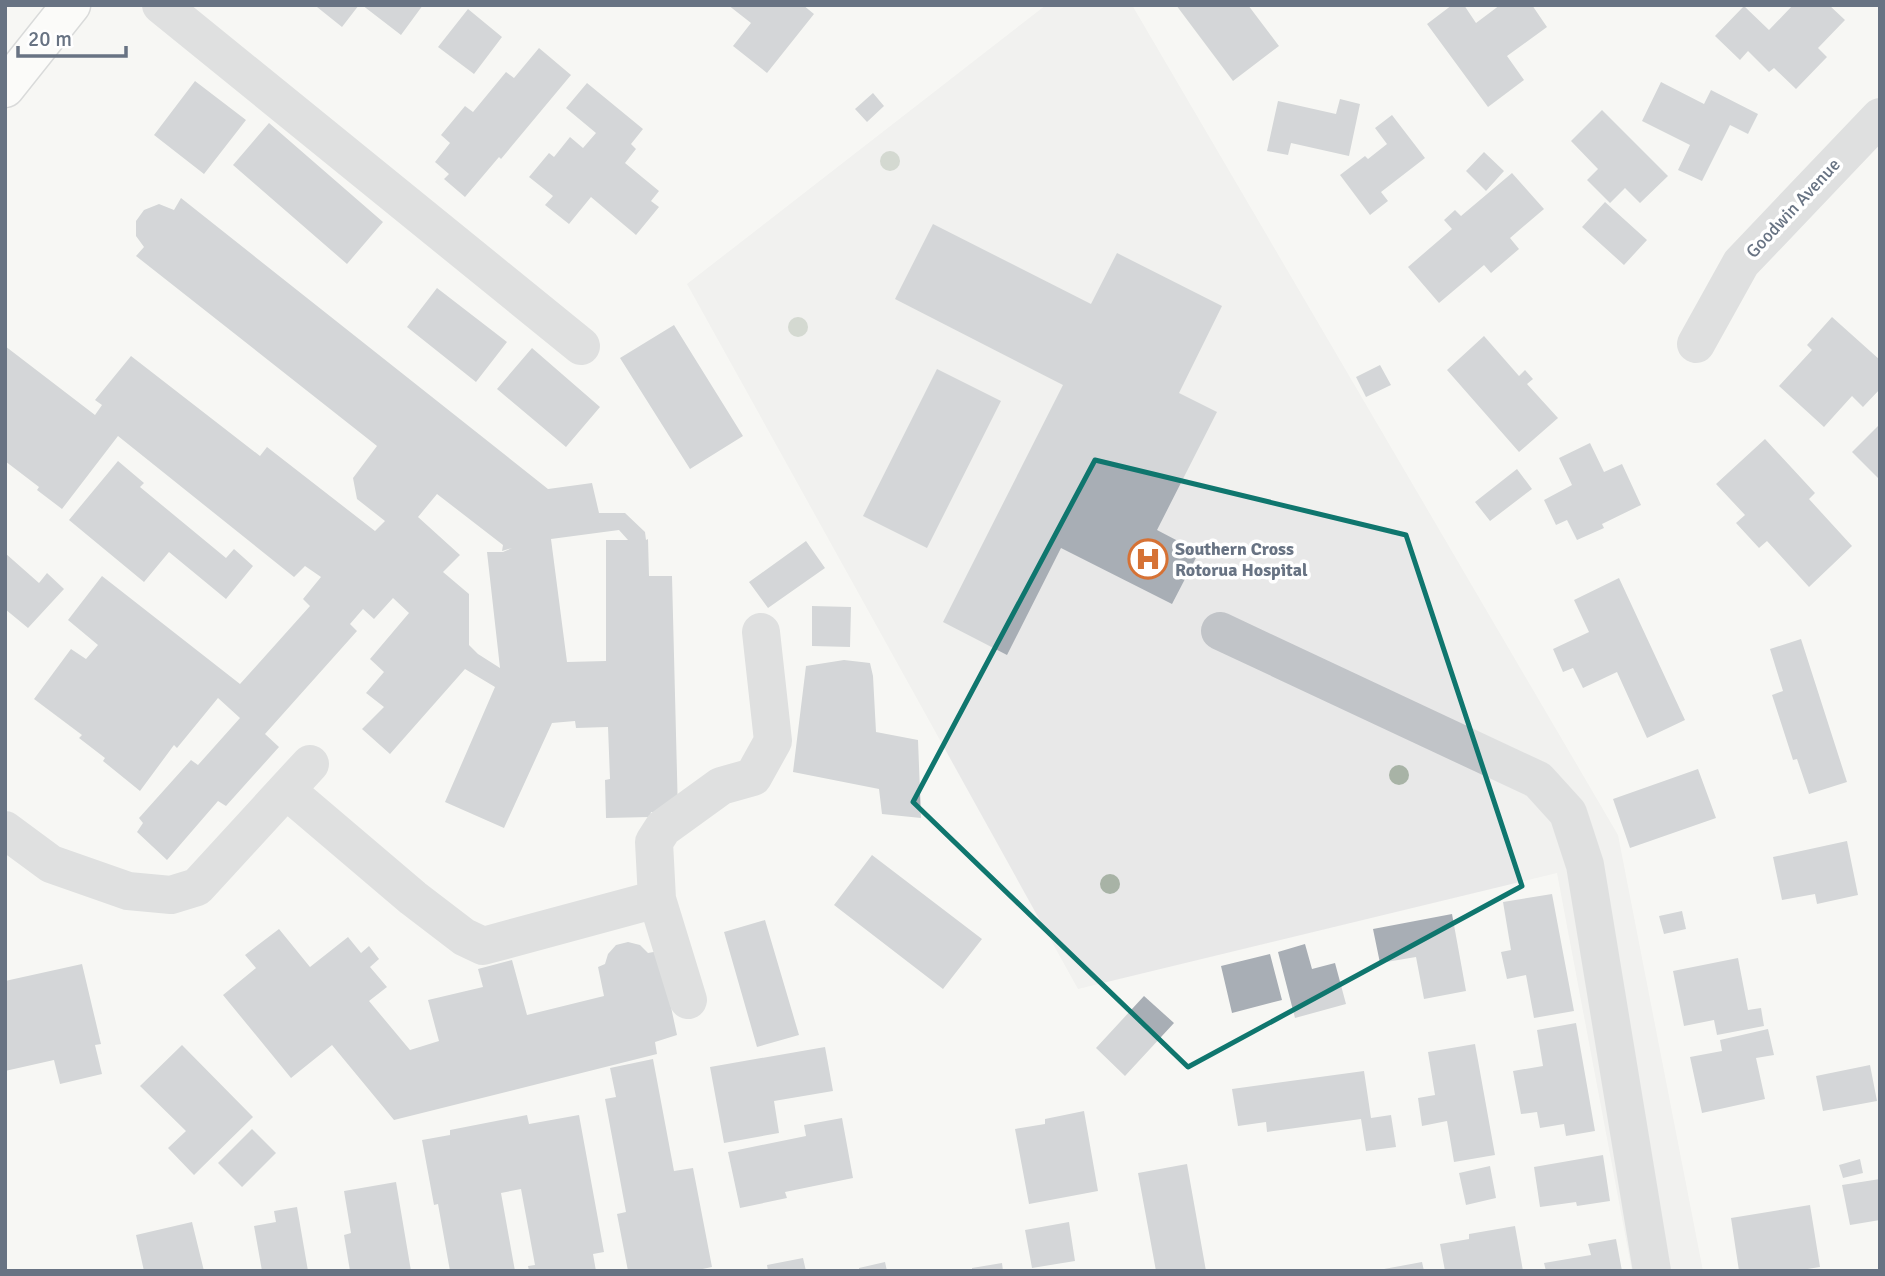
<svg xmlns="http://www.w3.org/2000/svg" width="1885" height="1276" font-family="Signika,sans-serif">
	<rect width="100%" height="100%" fill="#f7f7f4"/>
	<path fill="#e8e8e8" d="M 1046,5 L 1132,5 L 1618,835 L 1703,1271 L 1632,1271 L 1557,873 L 1078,989 L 687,284 Z"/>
	<path fill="#a8aeb5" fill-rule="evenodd" d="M 319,5 L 359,5 L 342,27 L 317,7 Z
		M 362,5 L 423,5 L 401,35 Z
		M 728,5 L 803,5 L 814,14 L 767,73 L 733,46 L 751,23 Z
		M 1176,5 L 1248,5 L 1279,46 L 1233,81 Z
		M 1452,5 L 1464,5 L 1476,23 L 1500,5 L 1532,5 L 1547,27 L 1507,56 L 1524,80 L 1488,107 L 1427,24 Z
		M 1793,5 L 1829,5 L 1845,20 L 1818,48 L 1827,57 L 1796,89 L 1774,68 L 1769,72 L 1748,51 L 1740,60 L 1715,36 L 1744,6 L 1769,30 Z
		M 468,9 L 502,37 L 474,74 L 438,47 Z
		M 539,48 L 571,75 L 501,159 L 499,157 L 465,197 L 444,179 L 449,174 L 435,162 L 450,143 L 441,135 L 465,106 L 473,112 L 506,72 L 514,78 Z
		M 195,81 L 246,120 L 204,174 L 154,135 Z
		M 1661,82 L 1704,104 L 1711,90 L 1758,114 L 1748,134 L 1730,125 L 1702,181 L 1678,170 L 1690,145 L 1642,121 Z
		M 587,83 L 643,129 L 631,144 L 636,149 L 625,163 L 659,191 L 651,201 L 659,207 L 636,235 L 591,197 L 569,224 L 545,205 L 553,196 L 529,177 L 549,153 L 554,157 L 570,137 L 583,148 L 596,133 L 566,108 Z
		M 873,93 L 884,106 L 867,122 L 855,109 Z
		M 1340,99 L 1360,104 L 1349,156 L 1291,143 L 1288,155 L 1267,151 L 1278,101 L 1336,114 Z
		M 1602,110 L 1668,176 L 1640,203 L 1625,188 L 1610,203 L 1587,180 L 1598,169 L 1571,141 Z
		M 1392,115 L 1425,158 L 1381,192 L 1388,201 L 1370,215 L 1340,175 L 1365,156 L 1368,159 L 1387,144 L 1375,128 Z
		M 269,123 L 383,222 L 347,264 L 233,165 Z
		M 1484,152 L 1504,171 L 1486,191 L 1466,171 Z
		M 1512,173 L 1544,209 L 1510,238 L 1519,249 L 1491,273 L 1484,265 L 1439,303 L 1408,267 L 1452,229 L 1444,220 L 1455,210 L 1461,216 Z
		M 181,198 L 548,489 L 592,483 L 599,513 L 625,513 L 645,532 L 646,540 L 648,539 L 649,576 L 672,576 L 678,813 L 651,812 L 650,817 L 606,818 L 605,780 L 610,779 L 608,727 L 576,728 L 575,721 L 552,723 L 504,828 L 445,802 L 495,687 L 465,669 L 390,754 L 362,729 L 384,707 L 366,693 L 384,672 L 370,659 L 409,613 L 393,598 L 374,619 L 363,609 L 350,624 L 357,631 L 265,734 L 279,747 L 226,806 L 218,801 L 167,860 L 137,832 L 143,823 L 139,818 L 191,760 L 198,765 L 240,718 L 218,698 L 177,748 L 174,745 L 140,791 L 103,761 L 105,758 L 79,738 L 82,735 L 34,699 L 71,649 L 86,659 L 98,645 L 68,620 L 102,576 L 240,684 L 310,606 L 303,599 L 321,577 L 305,566 L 294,577 L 118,436 L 62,509 L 37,490 L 39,487 L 5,461 L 5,346 L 95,415 L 102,405 L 95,400 L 131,356 L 260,456 L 267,447 L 375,531 L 385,521 L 357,499 L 353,478 L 377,446 L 136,256 L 144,247 L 136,236 L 136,221 L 144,210 L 159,204 L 174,210 ZM 437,494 L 503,545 L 502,551 L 512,548 L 503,552 L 487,552 L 500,668 L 478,654 L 469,645 L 469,594 L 443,572 L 460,555 L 418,517 ZM 619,530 L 628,540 L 606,540 L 606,661 L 567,662 L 551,539 Z
		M 1605,202 L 1647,240 L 1624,265 L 1582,227 Z
		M 933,224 L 1091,304 L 1117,253 L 1222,306 L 1179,393 L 1217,412 L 1157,530 L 1199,552 L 1172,604 L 1061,548 L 1007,655 L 943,622 L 1063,385 L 895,299 Z
		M 437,288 L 507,342 L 476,382 L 407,327 Z
		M 1832,317 L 1880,360 L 1880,389 L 1863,407 L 1852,396 L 1824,427 L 1779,386 L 1812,350 L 1807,345 Z
		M 674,325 L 743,436 L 690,469 L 620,358 Z
		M 1484,336 L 1519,376 L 1525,370 L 1533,379 L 1527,384 L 1558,418 L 1519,452 L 1447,370 Z
		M 532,348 L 600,407 L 566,447 L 497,389 Z
		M 1380,365 L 1391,385 L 1366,397 L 1356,377 Z
		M 937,369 L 1001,401 L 927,548 L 863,516 Z
		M 1880,424 L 1880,480 L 1852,452 Z
		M 1765,439 L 1815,493 L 1809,499 L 1852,546 L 1809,587 L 1767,541 L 1759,548 L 1736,523 L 1745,515 L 1716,484 Z
		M 1590,443 L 1604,472 L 1622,464 L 1641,505 L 1602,524 L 1604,528 L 1577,540 L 1567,520 L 1556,525 L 1544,500 L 1572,485 L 1559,458 Z
		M 118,461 L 144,483 L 140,487 L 226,558 L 234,549 L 253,566 L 226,599 L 169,552 L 144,582 L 69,520 Z
		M 1517,469 L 1532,489 L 1490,521 L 1475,502 Z
		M 806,541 L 825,568 L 768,608 L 749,582 Z
		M 5,553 L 39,583 L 47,573 L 64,589 L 28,628 L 5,609 Z
		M 1619,578 L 1685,720 L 1647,738 L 1617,672 L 1583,688 L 1573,668 L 1563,672 L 1553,649 L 1589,632 L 1574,600 Z
		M 812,606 L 851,607 L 850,647 L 812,646 Z
		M 1801,639 L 1847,782 L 1809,794 L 1797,759 L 1793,760 L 1772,695 L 1783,691 L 1770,649 Z
		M 844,660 L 870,663 L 873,676 L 876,732 L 918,740 L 921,818 L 882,814 L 879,789 L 793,772 L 806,666 Z
		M 1698,769 L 1716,818 L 1630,848 L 1613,799 Z
		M 1847,841 L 1858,895 L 1817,904 L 1815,894 L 1782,900 L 1773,857 Z
		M 872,855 L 982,939 L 943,989 L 834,905 Z
		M 1552,894 L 1574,1011 L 1534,1018 L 1526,975 L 1507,979 L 1501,952 L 1511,950 L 1503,902 Z
		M 1682,911 L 1686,929 L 1664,934 L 1659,916 Z
		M 1452,914 L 1466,991 L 1424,999 L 1416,957 L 1380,963 L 1373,929 Z
		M 765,920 L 799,1035 L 757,1047 L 724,932 Z
		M 279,929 L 310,967 L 348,937 L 361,953 L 369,946 L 379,959 L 370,967 L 387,987 L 369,1001 L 410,1050 L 439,1041 L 428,1000 L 483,987 L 478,969 L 512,960 L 527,1015 L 604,996 L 598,967 L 605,964 L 608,954 L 616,945 L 628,942 L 640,945 L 648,953 L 659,951 L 677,1035 L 655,1042 L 657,1054 L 394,1120 L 332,1045 L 291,1078 L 223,995 L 256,968 L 245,955 Z
		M 1305,944 L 1312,969 L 1335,963 L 1346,1004 L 1295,1018 L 1278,952 Z
		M 1270,954 L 1282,1000 L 1232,1013 L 1221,966 Z
		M 1738,958 L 1748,1010 L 1761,1008 L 1764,1026 L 1717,1035 L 1714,1020 L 1684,1026 L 1673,971 Z
		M 82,964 L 101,1044 L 95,1045 L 102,1074 L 60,1084 L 54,1060 L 5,1071 L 5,981 Z
		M 1144,996 L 1174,1023 L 1125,1076 L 1096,1048 Z
		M 1576,1023 L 1595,1131 L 1566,1136 L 1564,1124 L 1540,1128 L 1537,1112 L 1521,1114 L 1513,1071 L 1543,1066 L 1537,1030 Z
		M 1768,1029 L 1774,1055 L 1756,1058 L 1765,1099 L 1702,1113 L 1690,1057 L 1722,1051 L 1720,1040 Z
		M 1475,1044 L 1495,1155 L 1454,1162 L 1447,1121 L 1422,1126 L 1418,1098 L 1435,1095 L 1428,1052 Z
		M 182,1045 L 253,1117 L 194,1175 L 168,1148 L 186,1131 L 140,1086 Z
		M 825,1047 L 833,1091 L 774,1101 L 779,1133 L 724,1143 L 710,1067 Z
		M 653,1059 L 674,1171 L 693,1168 L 712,1267 L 693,1271 L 628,1271 L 617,1214 L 626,1212 L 605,1099 L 616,1097 L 610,1068 Z
		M 1870,1065 L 1877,1101 L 1823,1111 L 1816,1076 Z
		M 1364,1071 L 1371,1118 L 1391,1115 L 1396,1147 L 1366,1151 L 1361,1119 L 1267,1132 L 1266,1122 L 1238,1126 L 1232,1089 Z
		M 1084,1111 L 1098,1191 L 1029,1204 L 1015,1129 L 1045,1124 L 1045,1119 Z
		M 527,1115 L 529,1124 L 579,1115 L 604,1252 L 593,1254 L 596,1271 L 529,1271 L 528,1266 L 535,1265 L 521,1189 L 501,1193 L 515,1271 L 450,1271 L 438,1204 L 434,1205 L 422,1140 L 450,1135 L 450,1130 Z
		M 842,1118 L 853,1178 L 785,1192 L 787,1198 L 740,1208 L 728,1152 L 806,1136 L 804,1125 Z
		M 252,1129 L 276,1153 L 242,1187 L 218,1163 Z
		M 1603,1155 L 1610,1201 L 1577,1206 L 1576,1202 L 1540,1207 L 1534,1167 Z
		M 1860,1159 L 1863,1173 L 1843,1178 L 1839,1165 Z
		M 1187,1164 L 1206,1271 L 1156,1271 L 1138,1173 Z
		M 1490,1166 L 1496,1198 L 1466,1205 L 1459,1173 Z
		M 1880,1179 L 1880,1220 L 1850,1225 L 1842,1185 Z
		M 396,1182 L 411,1271 L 350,1271 L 344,1235 L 351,1233 L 344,1191 Z
		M 1810,1205 L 1820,1267 L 1795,1271 L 1739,1271 L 1731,1218 Z
		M 297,1207 L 308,1271 L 262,1271 L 254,1226 L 276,1222 L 274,1211 Z
		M 192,1222 L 204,1271 L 144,1271 L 136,1235 Z
		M 1069,1222 L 1075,1261 L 1032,1268 L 1025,1230 Z
		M 1515,1226 L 1523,1271 L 1445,1271 L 1440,1244 L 1469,1239 L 1469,1234 Z
		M 1616,1239 L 1622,1271 L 1546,1271 L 1544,1263 L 1591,1255 L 1588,1244 Z
		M 803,1258 L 806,1271 L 768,1271 L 767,1265 Z
		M 885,1262 L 887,1271 L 859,1271 L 859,1268 Z
		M 1422,1262 L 1424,1271 L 1384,1271 L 1384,1269 Z
		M 1002,1263 L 1003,1271 L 972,1271 L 972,1268 Z"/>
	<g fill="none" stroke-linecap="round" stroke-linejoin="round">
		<g stroke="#b4b7ba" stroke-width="41">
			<path id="highway" d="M 5,88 L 71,5"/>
		</g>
		<path stroke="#c1c4c8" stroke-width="38" d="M 161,5 L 581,346
			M 1696,344 L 1741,263 L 1880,117
			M 1220,631 L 1538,780 L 1568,813 L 1585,865 L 1652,1271
			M 286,790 L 413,898 L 464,937 L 483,946 L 657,899 L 654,842 L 663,828 L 721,786 L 753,777 L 773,741 L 761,632
			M 5,830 L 51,864 L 128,891 L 171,895 L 197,887 L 310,764
			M 657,899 L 688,1000"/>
		<use href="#highway" stroke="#fff" stroke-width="38"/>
	</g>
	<g fill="#a8b3a6">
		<circle cx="890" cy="161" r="10"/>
		<circle cx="798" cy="327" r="10"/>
		<circle cx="1399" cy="775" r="10"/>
		<circle cx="1110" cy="884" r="10"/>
	</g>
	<path d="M0 0H1885V1276H0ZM 1095,460 L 1406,535 L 1522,886 L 1188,1067 L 913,802 Z" fill="#f7f7f4" fill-opacity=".55" fill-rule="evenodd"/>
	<path fill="none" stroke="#0f766e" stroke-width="5" stroke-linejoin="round" d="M 1095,460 L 1406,535 L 1522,886 L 1188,1067 L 913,802 Z"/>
	<defs>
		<g id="hospital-ring" transform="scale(2.0125)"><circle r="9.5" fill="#fff" stroke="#d67235" stroke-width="1.5"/><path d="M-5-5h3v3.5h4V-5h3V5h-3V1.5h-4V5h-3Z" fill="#d67235"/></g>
	</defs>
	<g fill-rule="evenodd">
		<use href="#hospital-ring" x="1148" y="559"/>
	</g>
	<g text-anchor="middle" stroke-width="7" stroke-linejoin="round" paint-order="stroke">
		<g font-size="18" fill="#687383" stroke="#fff">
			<text transform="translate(1793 208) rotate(-47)" y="6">Goodwin Avenue</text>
		</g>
		<g font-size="18" font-weight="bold" fill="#687383" stroke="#fff" text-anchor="start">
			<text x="1175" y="555">Southern Cross<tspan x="1175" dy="21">Rotorua Hospital</tspan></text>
		</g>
	</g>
	<rect width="1885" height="1276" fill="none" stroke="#687383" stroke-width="14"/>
	<path d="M18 46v10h108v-10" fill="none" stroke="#687383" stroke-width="3.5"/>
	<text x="28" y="46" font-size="21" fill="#687383" stroke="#ffffff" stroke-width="5" paint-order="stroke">20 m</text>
</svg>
